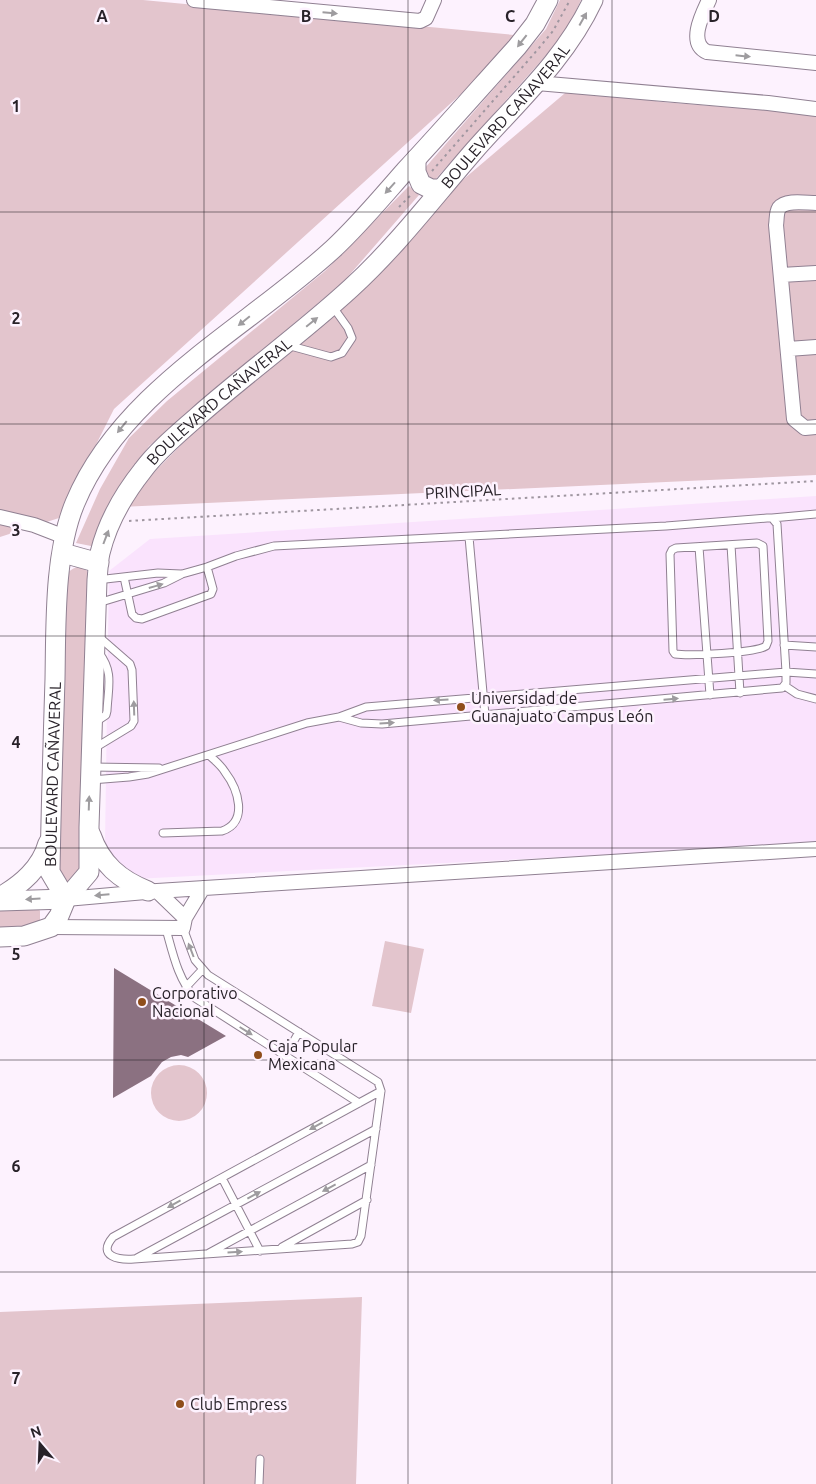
<svg xmlns="http://www.w3.org/2000/svg" width="816" height="1484" font-family="Ubuntu,sans-serif">
	<rect width="100%" height="100%" fill="#fdf2fe"/>
	<path fill="#fae3fd" d="M 816,496 L 816,844 L 134,879 L 114,862 L 105,844 L 109,571 L 150,539 Z"/>
	<path fill="#e3c5cd" d="M 0,0 L 143,0 L 525,36 L 114,409 L 59,518 L 0,537 Z
		M 560,0 L 581,0 L 565,34 L 433,182 L 424,169 L 546,29 Z
		M 571,88 L 662,102 L 816,114 L 816,475 L 120,507 L 335,289 L 149,446 L 117,493 L 96,547 L 76,543 L 100,489 L 129,438 L 167,401 L 325,271 L 409,186 L 419,195 L 345,280 Z
		M 82,566 L 87,571 L 88,578 L 81,876 L 65,886 L 57,875 L 64,579 C 68,570 73,568 82,566 Z
		M 36,905 L 40,911 L 40,921 L 34,927 L 0,929 L 0,906 Z
		M 385,941 L 424,949 L 411,1013 L 372,1006 Z
		M151 1093a28 28 0 1 1 56 0a28 28 0 1 1-56 0Z
		M 362,1297 L 356,1484 L 0,1484 L 0,1312 Z"/>
	<path fill="#8b7181" d="M 114,968 L 226,1036 L 188,1057 L 181,1055 L 171,1057 L 162,1062 L 151,1076 L 113,1098 Z"/>
	<g fill="none" stroke-linecap="round" stroke-linejoin="round">
		<g stroke="#908092" stroke-width="9">
			<path id="lane" d="M 287,345 L 331,357 L 342,353 L 352,338 L 348,328 L 333,307
				M 772,518 L 816,514
				M 469,537 L 485,715
				M 757,543 L 763,546 L 768,641 L 766,646 C 756,653 689,656 675,654 L 673,651 L 670,554 L 672,550 L 676,548 Z
				M 731,545 L 740,693
				M 699,547 L 710,695
				M 124,577 L 132,614 L 136,618 L 142,619 L 211,594 L 213,589 L 207,567
				M 97,580 L 158,573 L 181,574
				M 98,603 L 164,583 L 182,574 L 207,567 L 236,556 L 274,546 L 666,526 L 767,518 L 772,518 L 777,524 L 786,672 L 786,683 L 782,688 L 382,724 L 361,723 L 339,717
				M 784,645 L 816,647
				M 785,686 L 797,694 L 816,699
				M 94,723 L 106,715 L 107,711 C 108,688 114,672 99,653
				M 93,749 L 131,726 L 134,721 L 132,670 L 130,664 L 99,637
				M 92,767 L 159,768
				M 91,780 L 129,777 L 148,774 L 307,723 L 339,717 L 366,707 L 786,672 L 816,674
				M 163,833 L 222,831 C 249,822 238,789 225,772 C 221,765 214,760 209,755
				M 183,928 L 195,960 L 208,975 L 378,1082 L 381,1091 L 361,1236 L 358,1242 L 352,1244 L 134,1259 C 120,1260 96,1257 113,1237 L 381,1091
				M 166,929 C 173,954 178,979 195,998 L 359,1103
				M 186,987 L 202,970
				M 285,1056 L 299,1032
				M 222,1178 L 260,1251
				M 282,1247 L 367,1200
				M 209,1253 L 371,1165
				M 137,1258 L 376,1129
				M 259,1484 L 260,1459"/>
		</g>
		<g stroke="#908092" stroke-width="16">
			<path id="street" d="M 194,0 L 420,21 L 426,18 L 434,0
				M 709,0 C 703,13 687,43 707,52 L 816,63
				M 537,83 L 768,103 L 816,109
				M 816,203 C 806,203 786,199 779,208 C 776,213 777,220 776,225 L 794,419 L 805,428 L 816,427
				M 781,275 L 816,273
				M 788,349 L 816,347
				M 0,517 L 34,525 L 65,537
				M 157,891 L 185,918
				M 66,899 L 157,891 L 816,849
				M 51,927 L 183,928 L 185,918 L 203,888"/>
		</g>
		<g stroke="#908092" stroke-width="21">
			<g id="secondary">
				<path d="M 416,159 L 416,172 L 421,184 L 431,189 L 441,189"/>
				<path d="M 63,553 L 99,563"/>
				<path d="M 91,835 C 101,864 120,880 148,891"/>
				<path d="M 0,897 C 22,884 41,868 48,843"/>
				<path id="s1" d="M 66,899 L 50,872 C 51,808 53,743 55,679 C 56,625 54,553 75,503 C 122,390 246,329 333,249 C 359,225 382,197 405,171 C 443,130 480,88 517,47 L 535,24 L 548,0"/>
				<path d="M 0,901 L 66,899"/>
				<path id="s2" d="M 0,937 L 24,936 L 51,927 L 59,916 L 66,899 L 89,872 L 89,827 L 97,580 C 98,571 98,562 100,553 C 107,524 124,494 143,470 C 158,450 179,433 198,416 C 248,372 302,333 351,288 C 396,247 433,198 473,152 C 516,103 565,60 593,0"/>
			</g>
		</g>
		<path stroke="#9f96a0" stroke-width="2" stroke-dasharray="2.5 4" stroke-linecap="butt" d="M 432,171 L 539,48 L 553,31 L 570,0
			M 399,207 L 411,195
			M 129,521 L 816,481"/>
		<use href="#lane" stroke="#fff" stroke-width="7"/>
		<use href="#street" stroke="#fff" stroke-width="14"/>
		<use href="#secondary" stroke="#fff" stroke-width="19"/>
	</g>
	<defs><path id="oneway-solid" d="M-6-.8H1V-3.2L6.5 0L1 3.2V.8H-6Z" transform="scale(1.25)"/></defs>
	<g fill="#9e9c9f">
		<use href="#oneway-solid" transform="translate(330 13) rotate(5)"/>
		<use href="#oneway-solid" transform="translate(583 19) rotate(-61)"/>
		<use href="#oneway-solid" transform="translate(522 41) rotate(128)"/>
		<use href="#oneway-solid" transform="translate(743 56) rotate(6)"/>
		<use href="#oneway-solid" transform="translate(390 188) rotate(132)"/>
		<use href="#oneway-solid" transform="translate(244 321) rotate(141)"/>
		<use href="#oneway-solid" transform="translate(312 322) rotate(-39)"/>
		<use href="#oneway-solid" transform="translate(122 427) rotate(129)"/>
		<use href="#oneway-solid" transform="translate(106 537) rotate(-69)"/>
		<use href="#oneway-solid" transform="translate(156 586) rotate(-16)"/>
		<use href="#oneway-solid" transform="translate(671 699) rotate(-5)"/>
		<use href="#oneway-solid" transform="translate(441 700) rotate(176)"/>
		<use href="#oneway-solid" transform="translate(134 708) rotate(-92)"/>
		<use href="#oneway-solid" transform="translate(387 723) rotate(-4)"/>
		<use href="#oneway-solid" transform="translate(89 803) rotate(-88)"/>
		<use href="#oneway-solid" transform="translate(102 895) rotate(175)"/>
		<use href="#oneway-solid" transform="translate(33 899) rotate(176)"/>
		<use href="#oneway-solid" transform="translate(191 950) rotate(-111)"/>
		<use href="#oneway-solid" transform="translate(246 1031) rotate(32)"/>
		<use href="#oneway-solid" transform="translate(316 1126) rotate(151)"/>
		<use href="#oneway-solid" transform="translate(329 1188) rotate(152)"/>
		<use href="#oneway-solid" transform="translate(254 1195) rotate(-28)"/>
		<use href="#oneway-solid" transform="translate(174 1204) rotate(151)"/>
		<use href="#oneway-solid" transform="translate(235 1252) rotate(-4)"/>
	</g>
	<path fill="none" stroke="#282229" stroke-width="1" stroke-opacity="0.55" d="M 204,0 L 204,1484M 408,0 L 408,1484M 612,0 L 612,1484M 0,212 L 816,212M 0,424 L 816,424M 0,636 L 816,636M 0,848 L 816,848M 0,1060 L 816,1060M 0,1272 L 816,1272"/>
	<g fill="#8f4e1b" stroke="#fdf2fe" stroke-width="2">
		<circle cx="461" cy="707" r="5"/>
		<circle cx="142" cy="1002" r="5"/>
		<circle cx="258" cy="1055" r="5"/>
		<circle cx="180" cy="1404" r="5"/>
	</g>
	<g text-anchor="middle" stroke-width="5" stroke-linejoin="round" paint-order="stroke">
		<g font-size="16" fill="#282229" stroke="#fdf2fe">
			<text dy="6" stroke="none"><textPath href="#s2" startOffset="1041">BOULEVARD CAÑAVERAL</textPath></text>
			<text dy="6" stroke="none"><textPath href="#s2" startOffset="636">BOULEVARD CAÑAVERAL</textPath></text>
			<text transform="translate(463 491) rotate(-3)" y="6">PRINCIPAL</text>
			<text dy="6" stroke="none"><textPath href="#s1" startOffset="129">BOULEVARD CAÑAVERAL</textPath></text>
		</g>
		<g font-size="16" fill="#282229" stroke="#fdf2fe" text-anchor="start">
			<text x="471" y="704">Universidad de<tspan x="471" dy="18">Guanajuato Campus León</tspan></text>
			<text x="152" y="999">Corporativo<tspan x="152" dy="18">Nacional</tspan></text>
			<text x="268" y="1052">Caja Popular<tspan x="268" dy="18">Mexicana</tspan></text>
			<text x="190" y="1410">Club Empress</text>
		</g>
	</g>
	<g font-size="16" text-anchor="middle" font-weight="bold" fill="#282229" stroke="#fdf2fe" stroke-width="5" stroke-linejoin="round" paint-order="stroke">
		<text x="102" y="22">A</text>
		<text x="306" y="22">B</text>
		<text x="510" y="22">C</text>
		<text x="714" y="22">D</text>
		<text x="16" y="112">1</text>
		<text x="16" y="324">2</text>
		<text x="16" y="536">3</text>
		<text x="16" y="748">4</text>
		<text x="16" y="960">5</text>
		<text x="16" y="1172">6</text>
		<text x="16" y="1384">7</text>
	</g>
	<g transform="translate(40 1444) rotate(341)" stroke="#fdf2fe" stroke-width="4" paint-order="stroke">
	<path d="M0-4L9 19L0 12L-9 19Z" fill="#282229"/>
	<text y="-8" font-size="14" font-weight="bold" text-anchor="middle" fill="#282229">N</text>
	</g>
</svg>
